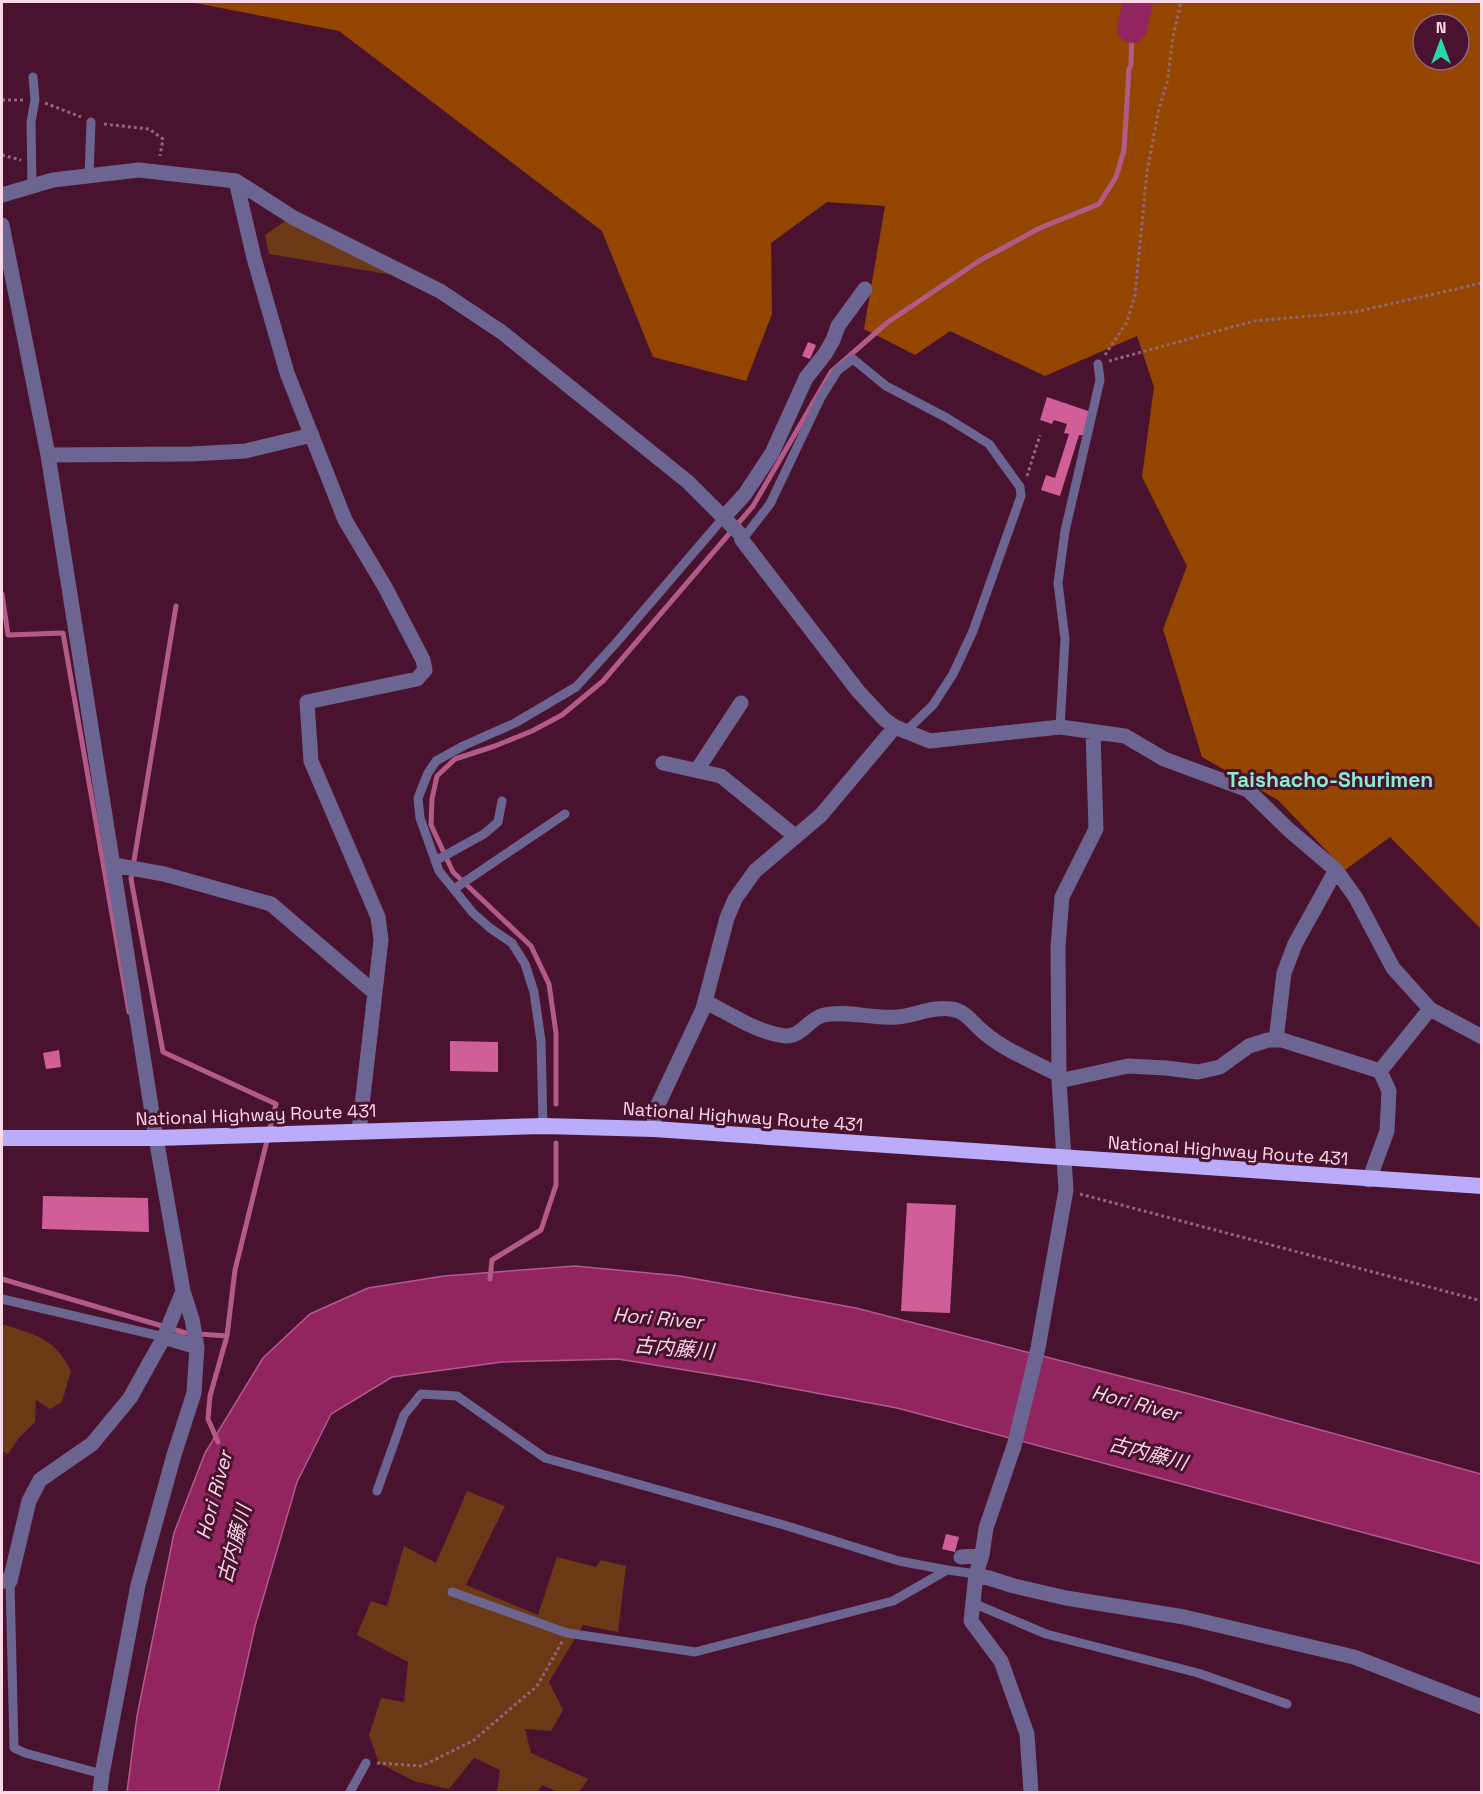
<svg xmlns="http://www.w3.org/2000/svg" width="1483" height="1794" font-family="'Space Grotesk','Noto Sans JP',sans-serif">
	<rect width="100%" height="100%" fill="#49132f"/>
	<path fill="#6c3916" d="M 285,221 L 399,276 L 269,254 L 265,235 Z
		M 2,1324 C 35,1335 54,1337 71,1371 L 62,1402 L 50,1409 L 36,1400 L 35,1422 L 19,1438 L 8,1454 L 2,1451 Z
		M 467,1491 L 505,1506 L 466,1585 L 538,1615 L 557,1557 L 596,1567 L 601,1560 L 626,1566 L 618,1632 L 583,1625 L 549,1682 L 563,1710 L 551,1731 L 525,1729 L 531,1753 L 588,1779 L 579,1792 L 558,1792 L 542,1785 L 538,1792 L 497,1792 L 500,1770 L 474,1758 L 449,1789 L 414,1781 L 379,1763 L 369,1735 L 381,1698 L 404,1702 L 408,1662 L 357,1635 L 371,1601 L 387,1606 L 404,1546 L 436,1563 Z"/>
	<path fill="#944601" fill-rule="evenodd" d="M 190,2 L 1481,2 L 1481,929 L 1390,837 L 1345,870 L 1278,800 L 1202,757 L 1163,629 L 1187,566 L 1142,477 L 1154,387 L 1137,336 L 1045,376 L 950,331 L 915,355 L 864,329 L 885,206 L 827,202 L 771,243 L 772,314 L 746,381 L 653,357 L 602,231 L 339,31 ZM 1423,24 L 1459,24 L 1459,60 L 1423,60 Z"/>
	<path fill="#922560" stroke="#b25b88" stroke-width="1.5" d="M 575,1266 L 680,1276 L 856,1308 L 1190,1394 L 1481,1474 L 1481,1564 L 897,1408 L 746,1380 L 618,1359 L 502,1362 L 392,1377 L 331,1414 L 297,1482 L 255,1626 L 218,1792 L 127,1792 L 137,1716 L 174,1533 L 205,1453 L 263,1358 L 310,1314 L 368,1288 L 444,1276 Z"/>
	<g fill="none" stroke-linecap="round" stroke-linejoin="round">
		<path stroke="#b25b88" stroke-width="5" d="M 2,594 L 8,635 L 63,633 L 129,1012
			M 176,606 L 131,879 L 163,1052 L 276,1104 L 235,1270 L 227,1336
			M 556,1104 L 556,1033 L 549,984 L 531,946 L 453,872 L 431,825 L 432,799 L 437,776 L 455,759 L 495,746 L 532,731 L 562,715 L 603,681 L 753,506 L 831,372 L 888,322 L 979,261 L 1040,228 L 1099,204 L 1116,177 L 1124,150 L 1129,69 L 1131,65 L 1132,28
			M 2,1279 L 186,1333 L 227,1336 L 210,1396 L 208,1419 L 218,1442
			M 490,1279 L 492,1260 L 541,1230 L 556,1185 L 556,1143"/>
		<path stroke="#922560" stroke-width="30" d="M 1132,28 L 1138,2"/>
	</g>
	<path fill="#d15f97" d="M 808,342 L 816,345 L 810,359 L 802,356 Z
		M 1047,397 L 1091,412 L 1083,435 L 1079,435 L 1060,496 L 1041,490 L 1046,475 L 1055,478 L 1069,434 L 1064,433 L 1067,424 L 1054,420 L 1052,424 L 1040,420 Z
		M 450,1041 L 498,1042 L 498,1072 L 450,1071 Z
		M 59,1050 L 61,1067 L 46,1069 L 43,1053 Z
		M 43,1196 L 148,1198 L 149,1232 L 42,1229 Z
		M 907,1203 L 956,1205 L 950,1313 L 901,1311 Z
		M 946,1534 L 959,1537 L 955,1552 L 942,1549 Z"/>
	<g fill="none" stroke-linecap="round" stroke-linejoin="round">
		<path stroke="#93657b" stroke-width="3" stroke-dasharray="3 3" stroke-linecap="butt" d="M 2,100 L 24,100
			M 45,103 L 81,117
			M 104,124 L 149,129 L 163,139 L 160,156
			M 2,155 L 21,160
			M 1105,355 L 1127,322 L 1135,295 L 1147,172 L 1159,108 L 1167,83 L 1173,37 L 1181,2
			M 1109,361 L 1254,321 L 1355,312 L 1482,283
			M 1027,476 L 1040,435
			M 1080,1194 L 1482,1301
			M 377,1763 L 422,1766 L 474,1740 L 537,1686 L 562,1642"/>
		<path stroke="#6c6491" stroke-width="9" d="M 89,176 L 91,122
			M 32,185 L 31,122 L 35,100 L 33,77
			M 742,540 L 770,504 L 821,397 L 838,370 L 853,359 L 886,386 L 947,418 L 989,444 L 1020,487 L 1021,496 L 973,631 L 953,674 L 933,705 L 906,731
			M 1060,727 L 1065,639 L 1058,583 L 1065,531 L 1100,380 L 1098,364
			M 435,861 L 484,834 L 498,822 L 502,801
			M 454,889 L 565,814
			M 543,1126 L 541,1041 L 534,992 L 525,964 L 512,943 L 490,928 L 473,913 L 439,871 L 420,818 L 418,798 L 428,773 L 436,761 L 463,746 L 515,723 L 576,687 L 616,643 L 724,517
			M 2,1299 L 164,1337
			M 377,1491 L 404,1415 L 421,1394 L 457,1396 L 545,1458 L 784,1525 L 899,1561 L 947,1570
			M 10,1581 L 14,1748 L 25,1753 L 102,1774
			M 452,1592 L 567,1633 L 695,1652 L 893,1601 L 947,1570 L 976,1574
			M 973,1603 L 1046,1634 L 1198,1673 L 1287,1704
			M 350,1792 L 366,1763"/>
		<path stroke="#6c6491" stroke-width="15" d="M 236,181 L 254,258 L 287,373 L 345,520 L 385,587 L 423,660 L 425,670 L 417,679 L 307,702 L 311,761 L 378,917 L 381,940 L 359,1131
			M 2,195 L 53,180 L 139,170 L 236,181 L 294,218 L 440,291 L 503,333 L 688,482 L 740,534 L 742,540 L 858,691 L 884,719 L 895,727 L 930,741 L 1060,727 L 1125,736 L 1164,759 L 1248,790 L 1289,830 L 1336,870 L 1356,898 L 1393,968 L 1430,1009 L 1482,1037
			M 2,225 L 48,455 L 156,1138 L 183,1291 L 192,1319 L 197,1347 L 194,1393 L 174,1455 L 138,1585 L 102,1774 L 100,1792
			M 48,455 L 191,454 L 245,451 L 312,435
			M 724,517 L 745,494 L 772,453 L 806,378 L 825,354 L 833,340 L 838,326 L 865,289
			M 663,763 L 721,776 L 795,836
			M 697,770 L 741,703
			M 114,865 L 164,874 L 271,904 L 375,993
			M 706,1002 C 730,1014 758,1033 785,1036 C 802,1037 809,1018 824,1015 C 848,1010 872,1019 897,1017 C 914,1016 932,1006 951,1009 C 965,1011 970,1020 980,1029 C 1001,1049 1033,1061 1059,1075
			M 1276,1040 L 1284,973 L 1295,944 L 1336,870
			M 1380,1071 L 1430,1009
			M 1059,1081 L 1128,1066 L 1166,1068 L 1198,1072 L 1220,1067 L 1249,1046 L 1268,1040 L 1282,1040 L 1380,1071 L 1389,1091 L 1387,1131 L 1369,1180
			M 654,1129 L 655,1111 L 703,1009 L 727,918 L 735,899 L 755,871 L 821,815 L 895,727
			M 164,1337 L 183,1291
			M 961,1557 L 982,1555
			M 976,1574 L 1014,1586 L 1066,1598 L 1184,1617 L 1354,1657 L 1482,1707
			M 2,1581 L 10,1581 L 29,1501 L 40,1480 L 92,1444 L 130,1398 L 164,1337 L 197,1347
			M 1031,1792 L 1027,1734 L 1001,1661 L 971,1621 L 976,1574 L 982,1555 L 986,1528 L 1014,1446 L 1038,1348 L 1066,1190 L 1059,1081 L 1058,947 L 1062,897 L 1096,829 L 1093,732"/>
		<path stroke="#baacfb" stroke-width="16" d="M 2,1138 L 156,1138 L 543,1126 L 654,1129 L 1482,1186"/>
	</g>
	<g text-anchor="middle" stroke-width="6" stroke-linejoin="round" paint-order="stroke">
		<g font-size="18" fill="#fdd9e7" stroke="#49132f">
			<text transform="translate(256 1115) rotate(-2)" y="6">National Highway Route 431</text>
			<text transform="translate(743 1117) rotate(4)" y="6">National Highway Route 431</text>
			<text transform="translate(1228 1151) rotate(4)" y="6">National Highway Route 431</text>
		</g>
		<g font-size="20" font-style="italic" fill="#f7d8e4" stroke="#49132f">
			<text transform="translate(658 1318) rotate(5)" y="7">Hori River</text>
			<text transform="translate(674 1348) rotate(5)" y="7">古内藤川</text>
			<text transform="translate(1136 1403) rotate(15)" y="7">Hori River</text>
			<text transform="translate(1148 1453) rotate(15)" y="7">古内藤川</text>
			<text transform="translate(214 1495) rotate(-75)" y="7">Hori River</text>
			<text transform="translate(234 1544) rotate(-75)" y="7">古内藤川</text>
		</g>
		<g font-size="21" font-weight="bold" fill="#8debce" stroke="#49132f">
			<text x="1330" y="787">Taishacho-Shurimen</text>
		</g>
	</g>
	<rect width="1483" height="1794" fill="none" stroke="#fdd9e7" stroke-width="6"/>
	<g transform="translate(1441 42)"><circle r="28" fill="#49132f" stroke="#916279" stroke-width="1.5"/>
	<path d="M0-4.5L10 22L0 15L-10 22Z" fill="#28d5ad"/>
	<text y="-9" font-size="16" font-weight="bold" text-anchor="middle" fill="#fdd9e7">N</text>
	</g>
</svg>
